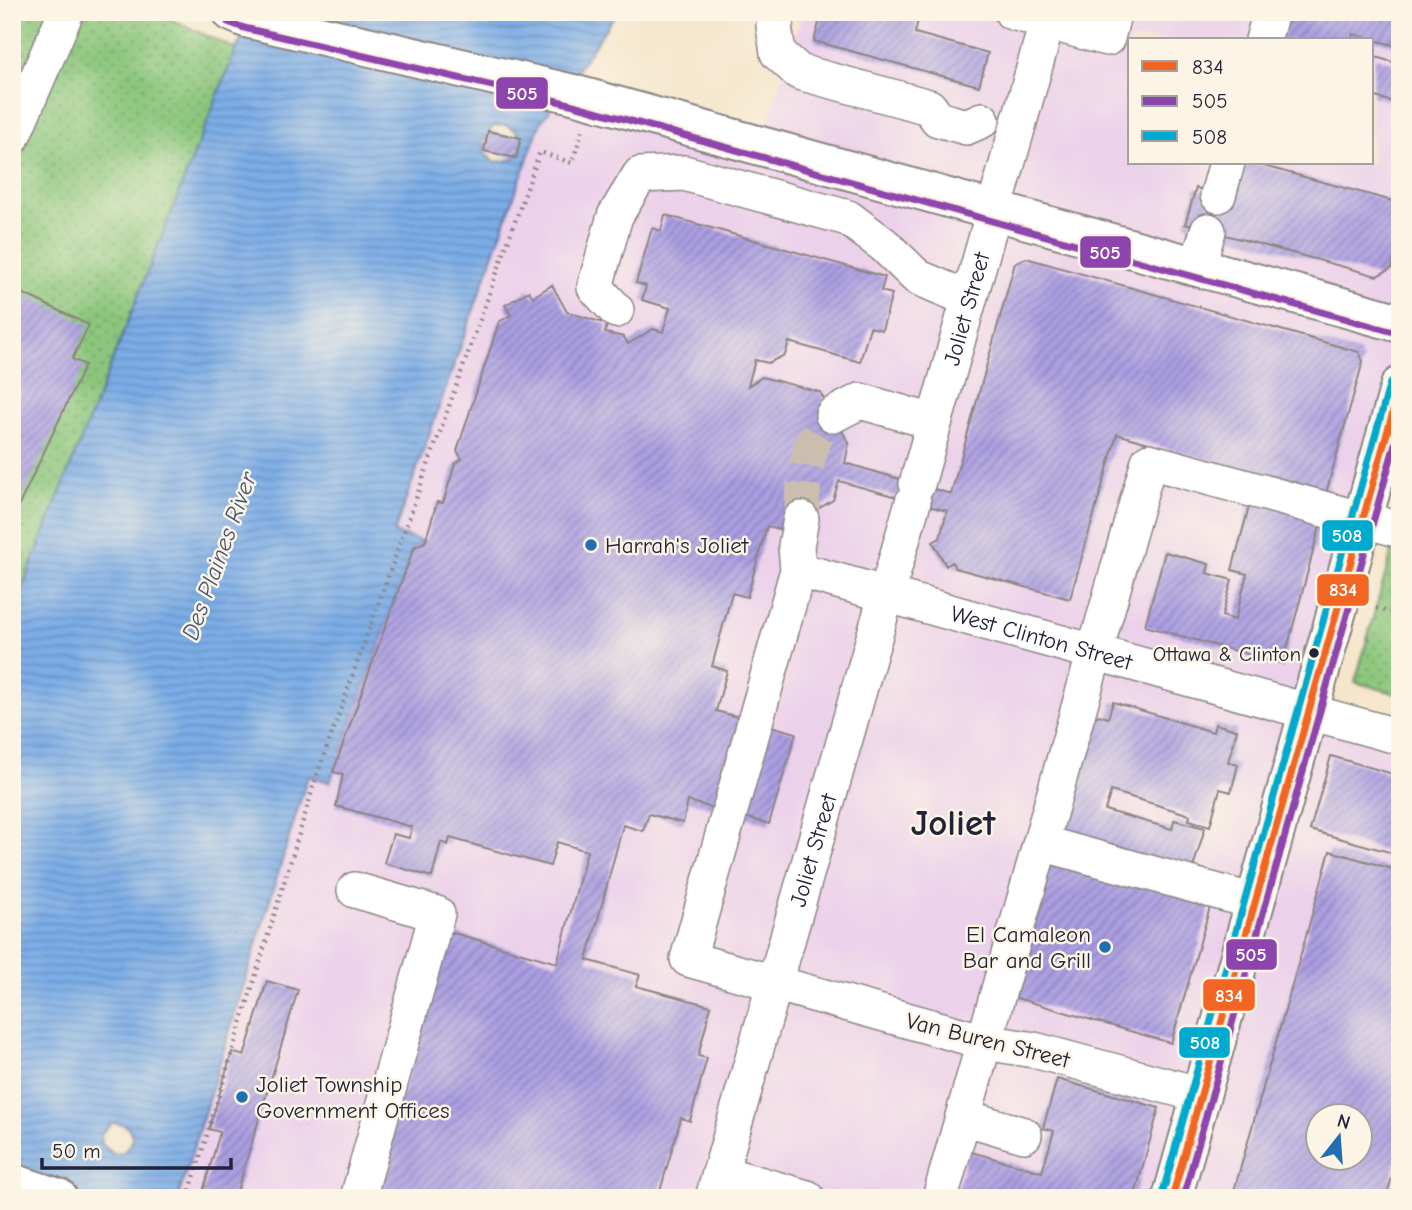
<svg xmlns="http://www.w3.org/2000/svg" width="1412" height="1210" font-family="'Comic Neue',sans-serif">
	<defs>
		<pattern id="green-dots" width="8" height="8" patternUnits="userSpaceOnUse" patternTransform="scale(1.75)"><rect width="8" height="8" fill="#8bc67b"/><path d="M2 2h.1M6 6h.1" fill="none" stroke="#71a066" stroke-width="1.8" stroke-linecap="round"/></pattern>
		<pattern id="water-rules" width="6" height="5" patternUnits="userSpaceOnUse" patternTransform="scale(1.75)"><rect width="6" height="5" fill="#7cade7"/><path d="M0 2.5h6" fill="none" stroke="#658cbc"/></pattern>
		<pattern id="building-hatch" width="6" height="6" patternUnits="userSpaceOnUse" patternTransform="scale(1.75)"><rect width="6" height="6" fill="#ab9fe2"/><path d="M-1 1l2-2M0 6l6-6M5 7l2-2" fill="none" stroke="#8b81b8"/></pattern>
	</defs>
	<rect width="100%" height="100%" fill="#fcf5e5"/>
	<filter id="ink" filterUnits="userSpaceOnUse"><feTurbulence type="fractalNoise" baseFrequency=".0143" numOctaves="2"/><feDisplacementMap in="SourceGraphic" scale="14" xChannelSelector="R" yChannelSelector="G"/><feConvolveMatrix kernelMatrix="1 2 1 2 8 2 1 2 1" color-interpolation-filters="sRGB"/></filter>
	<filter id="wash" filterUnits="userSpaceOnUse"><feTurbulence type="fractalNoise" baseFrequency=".00686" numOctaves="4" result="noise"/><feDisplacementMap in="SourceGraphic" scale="28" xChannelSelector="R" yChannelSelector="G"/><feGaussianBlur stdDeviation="1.57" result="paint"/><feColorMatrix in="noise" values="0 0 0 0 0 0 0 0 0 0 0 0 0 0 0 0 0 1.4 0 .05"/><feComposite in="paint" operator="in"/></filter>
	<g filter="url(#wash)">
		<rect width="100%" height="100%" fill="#f5e5cb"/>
		<path fill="#ecd1ea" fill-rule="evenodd" d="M 803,12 L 1046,12 L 992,209 L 761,144 Z
			M 1052,12 L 1400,12 L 1400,321 L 997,209 ZM 1130,40 L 1372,40 L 1372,163 L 1130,163 Z
			M 557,100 L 988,216 L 707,1198 L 178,1198 L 308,775 L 330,781 L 414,547 L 424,543 L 394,533 L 540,124 Z
			M 996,216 L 1400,327 L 1400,375 L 1307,709 L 888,594 Z
			M 885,595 L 1400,740 L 1400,1198 L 717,1198 ZM 1318,1116 L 1360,1116 L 1360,1158 L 1318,1158 Z"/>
		<path fill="url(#green-dots)" stroke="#56745b" stroke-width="2" d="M 12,12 L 155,12 L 236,49 L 12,614 Z
			M 1395,540 L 1400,541 L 1400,695 L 1355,682 Z"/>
		<path fill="url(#water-rules)" stroke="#4f6891" stroke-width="2" fill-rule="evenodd" d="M 255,12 L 617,12 L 540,124 L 394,533 L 425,542 L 414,547 L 330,782 L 308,776 L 178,1198 L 12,1198 L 12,614 L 236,49 ZM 506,125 L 517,131 L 521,149 L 514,159 L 495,162 L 485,154 L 483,141 L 493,126 ZM 112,1123 C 125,1122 133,1129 132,1142 L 123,1153 L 113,1154 L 102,1144 L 101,1134 Z"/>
		<g id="blocks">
			<path fill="url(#building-hatch)" fill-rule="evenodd" d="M 822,12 L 920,12 L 915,33 L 988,53 L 979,86 L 814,41 Z
				M 1284,12 L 1400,12 L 1400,47 L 1353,34 L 1351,40 L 1282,40 L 1286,25 L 1281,24 Z
				M 1375,57 L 1400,64 L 1400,104 L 1372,96 Z
				M 488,131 L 521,138 L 516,158 L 484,151 Z
				M 1240,163 L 1253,163 L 1400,203 L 1400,240 L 1392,268 L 1377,276 L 1185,224 L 1196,188 L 1231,198 Z
				M 665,215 L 885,277 L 881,291 L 892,294 L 882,330 L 870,327 L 860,362 L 789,342 L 785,355 L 768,363 L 755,360 L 748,386 L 762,377 L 820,392 L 849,443 L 845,463 L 951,494 L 1015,263 L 1026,258 L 1359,352 L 1363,361 L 1326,493 L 1117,434 L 1070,599 L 955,568 L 952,562 L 946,566 L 933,542 L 940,538 L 947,511 L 839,481 L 833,500 L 782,530 L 767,526 L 747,597 L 732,593 L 712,666 L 727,671 L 716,711 L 796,733 L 769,824 L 688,801 L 683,823 L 649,814 L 643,831 L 623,825 L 587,960 L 640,975 L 636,986 L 711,1006 L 698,1056 L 707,1058 L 690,1121 L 681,1118 L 658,1198 L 374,1198 L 447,931 L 557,963 L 587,851 L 557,842 L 550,866 L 450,838 L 448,845 L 441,842 L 432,877 L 384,863 L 393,834 L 409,838 L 412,827 L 336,806 L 343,774 L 333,772 L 414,547 L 425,542 L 437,502 L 443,503 L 455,464 L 462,459 L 457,451 L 499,322 L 511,315 L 505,305 L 529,291 L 533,297 L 552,285 L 567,312 L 607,324 L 605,333 L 624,337 L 628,344 L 653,329 L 663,332 L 670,308 L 642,300 L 646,286 L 636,283 L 652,228 L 661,231 Z
				M 20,292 L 89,325 L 72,359 L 85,365 L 12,520 L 12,308 Z
				M 1251,499 L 1322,518 L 1283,664 L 1145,626 L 1165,552 L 1209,564 L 1207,573 L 1232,580 L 1222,616 L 1235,620 L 1247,574 L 1232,570 Z
				M 1113,702 L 1213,732 L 1215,724 L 1237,730 L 1228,762 L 1238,765 L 1231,792 L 1220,789 L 1210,826 L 1189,820 L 1190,815 L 1111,791 L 1105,810 L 1172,829 L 1174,820 L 1205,828 L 1190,878 L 1053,839 L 1085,725 L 1099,715 L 1108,718 Z
				M 1331,756 L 1400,776 L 1400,855 L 1310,830 Z
				M 1330,851 L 1400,871 L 1400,1149 L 1386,1198 L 1232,1198 ZM 1318,1116 L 1360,1116 L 1360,1158 L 1318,1158 Z
				M 1047,853 L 1212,900 L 1171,1043 L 1006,995 Z
				M 267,981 L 298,990 L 235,1198 L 212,1198 L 202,1195 L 220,1132 L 209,1129 L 232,1052 L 244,1056 Z
				M 1057,1079 L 1159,1108 L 1134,1198 L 955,1198 L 968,1151 L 1042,1172 L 1054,1131 L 1043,1128 Z"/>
		</g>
	</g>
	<g filter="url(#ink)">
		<use href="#blocks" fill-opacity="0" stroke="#8c8483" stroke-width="2"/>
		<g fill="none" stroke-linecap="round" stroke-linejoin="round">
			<path stroke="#cbbeae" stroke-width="35" stroke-dasharray="35 18" stroke-linecap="butt" d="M 801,519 C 804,484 804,438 833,415"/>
			<g stroke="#8c8483" stroke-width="38">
				<g id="minor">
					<path d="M 779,12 L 774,26 L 778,53 L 799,72 L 929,107 L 938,119 L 966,127 L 982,120"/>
					<path d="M 1012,12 L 1107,38 L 1112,18 L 1091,12"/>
					<path d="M 1263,40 L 1271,12"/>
					<path d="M 12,137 L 66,12"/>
					<path d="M 1218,195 L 1227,163"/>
					<path d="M 1197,268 L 1208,231"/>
					<path d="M 616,310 L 595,287 L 615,216 L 640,175 L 684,173 L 848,218 L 884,245 L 917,277 L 969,299"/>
					<path d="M 833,415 L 860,401 L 934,422"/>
					<path id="s1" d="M 917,484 L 1050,12"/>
					<path d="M 798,570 L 796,546 L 801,519"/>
					<path d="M 1041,843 L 1255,902"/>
					<path d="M 355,890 L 437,914 L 358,1198"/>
					<path id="s2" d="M 1201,1095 L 1034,1050 L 985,1042 L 688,959 L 798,570 L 1400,737"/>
					<path d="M 963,1117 L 1024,1135"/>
					<path d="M 720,1173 L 807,1198"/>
					<path id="s3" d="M 713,1198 L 913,502"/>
					<path d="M 940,1198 L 1149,461 L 1400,530"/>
				</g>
			</g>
			<g stroke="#8c8483" stroke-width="42">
				<path id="major" d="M 232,12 L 246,18 L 573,94 L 1400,323
					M 12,1183 L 58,1198
					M 1172,1198 L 1400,386"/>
			</g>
			<path stroke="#8c8483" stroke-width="4.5" stroke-dasharray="2 5" stroke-linecap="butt" d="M 1376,608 L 1400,615
				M 188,1197 L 316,778 L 540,152 L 572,163 L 583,128"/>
			<use href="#minor" stroke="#fff" stroke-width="35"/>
			<use href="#major" stroke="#fff" stroke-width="38"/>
			<g stroke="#fcf5e5" stroke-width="12">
				<path id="bus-1" d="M 1172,1198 L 1400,387"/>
			</g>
			<g stroke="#fcf5e5" stroke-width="12">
				<path id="bus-2" d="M 228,22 L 244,28 L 570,104 L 1397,333
					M 1183,1198 L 1400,426"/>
			</g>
			<g stroke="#fcf5e5" stroke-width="12">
				<path id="bus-3" d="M 1162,1195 L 1390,383"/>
			</g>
			<use href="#bus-1" stroke="#f26522" stroke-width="7"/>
			<use href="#bus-2" stroke="#8e44ad" stroke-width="7"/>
			<use href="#bus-3" stroke="#00a9ce" stroke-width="7"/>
		</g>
	</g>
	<g fill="#1f6fb2" stroke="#fcf5e5" stroke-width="2.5">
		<circle cx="591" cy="545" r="7"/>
		<circle cx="1105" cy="947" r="7"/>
		<circle cx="242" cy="1097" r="7"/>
	</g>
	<circle fill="#22223b" stroke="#fcf5e5" stroke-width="2.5" cx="1314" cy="653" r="6"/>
	<g text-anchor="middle" stroke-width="5" stroke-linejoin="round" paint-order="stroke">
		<g font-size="21" fill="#22223b" stroke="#fcf5e5" text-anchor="end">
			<text x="1301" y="661">Ottawa &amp; Clinton</text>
		</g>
		<g font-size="23" fill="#22223b" stroke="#fcf5e5">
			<text dy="8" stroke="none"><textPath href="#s1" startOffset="182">Joliet Street</textPath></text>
			<text dy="8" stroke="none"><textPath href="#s2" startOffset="1188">West Clinton Street</textPath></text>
			<text dy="8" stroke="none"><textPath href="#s3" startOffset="362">Joliet Street</textPath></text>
			<text transform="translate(988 1040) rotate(14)" y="8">Van Buren Street</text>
		</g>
		<g font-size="23" fill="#22223b" stroke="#fcf5e5" text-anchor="start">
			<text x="605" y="553">Harrah's Joliet</text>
			<text x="1091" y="942" text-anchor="end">El Camaleon<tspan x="1091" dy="26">Bar and Grill</tspan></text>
			<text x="256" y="1092">Joliet Township<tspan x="256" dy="26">Government Offices</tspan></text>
		</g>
		<g font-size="24" font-style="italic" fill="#425377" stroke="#fcf5e5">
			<text transform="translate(219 556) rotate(-70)" y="8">Des Plaines River</text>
		</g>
		<g font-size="37" font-weight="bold" fill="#22223b" stroke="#fcf5e5">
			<text x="953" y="835">Joliet</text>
		</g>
	</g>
	<g stroke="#fcf5e5" stroke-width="2.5">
		<rect x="495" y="76" width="54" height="34" rx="7" fill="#8e44ad"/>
		<rect x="1079" y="235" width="53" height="34" rx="7" fill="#8e44ad"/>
		<rect x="1321" y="519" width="53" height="33" rx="7" fill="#00a9ce"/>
		<rect x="1316" y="573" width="54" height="34" rx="7" fill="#f26522"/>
		<rect x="1225" y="938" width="53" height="33" rx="7" fill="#8e44ad"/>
		<rect x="1202" y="978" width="54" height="34" rx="7" fill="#f26522"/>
		<rect x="1178" y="1026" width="53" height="33" rx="7" fill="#00a9ce"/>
	</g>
	<g font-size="19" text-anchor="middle" font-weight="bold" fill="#fff">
		<text x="522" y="100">505</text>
		<text x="1105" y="259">505</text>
		<text x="1347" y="542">508</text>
		<text x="1343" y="596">834</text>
		<text x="1251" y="961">505</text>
		<text x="1229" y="1002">834</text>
		<text x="1205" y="1049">508</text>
	</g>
	<rect width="1412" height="1210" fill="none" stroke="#fcf5e5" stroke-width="42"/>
	<rect x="1128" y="38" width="245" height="126" fill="#fcf5e5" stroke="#a5a1a1" stroke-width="2"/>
	<rect x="1142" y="61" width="35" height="10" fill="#f26522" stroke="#a5a1a1" stroke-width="2"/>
	<text x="1192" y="74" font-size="21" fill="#22223b">834</text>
	<rect x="1142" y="96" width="35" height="10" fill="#8e44ad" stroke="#a5a1a1" stroke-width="2"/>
	<text x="1192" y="108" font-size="21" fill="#22223b">505</text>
	<rect x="1142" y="131" width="35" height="10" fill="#00a9ce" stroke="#a5a1a1" stroke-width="2"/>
	<text x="1192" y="144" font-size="21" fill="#22223b">508</text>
	<g transform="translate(1339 1137) rotate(17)"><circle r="33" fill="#fcf5e5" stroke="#a5a1a1" stroke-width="2"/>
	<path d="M0-5L12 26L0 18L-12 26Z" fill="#1f6fb2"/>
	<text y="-10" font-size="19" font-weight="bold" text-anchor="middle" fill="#22223b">N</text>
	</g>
	<path d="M42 1158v10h189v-10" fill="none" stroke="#22223b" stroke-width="3.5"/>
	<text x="52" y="1158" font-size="21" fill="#22223b" stroke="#fcf5e5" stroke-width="5" paint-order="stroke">50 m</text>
</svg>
